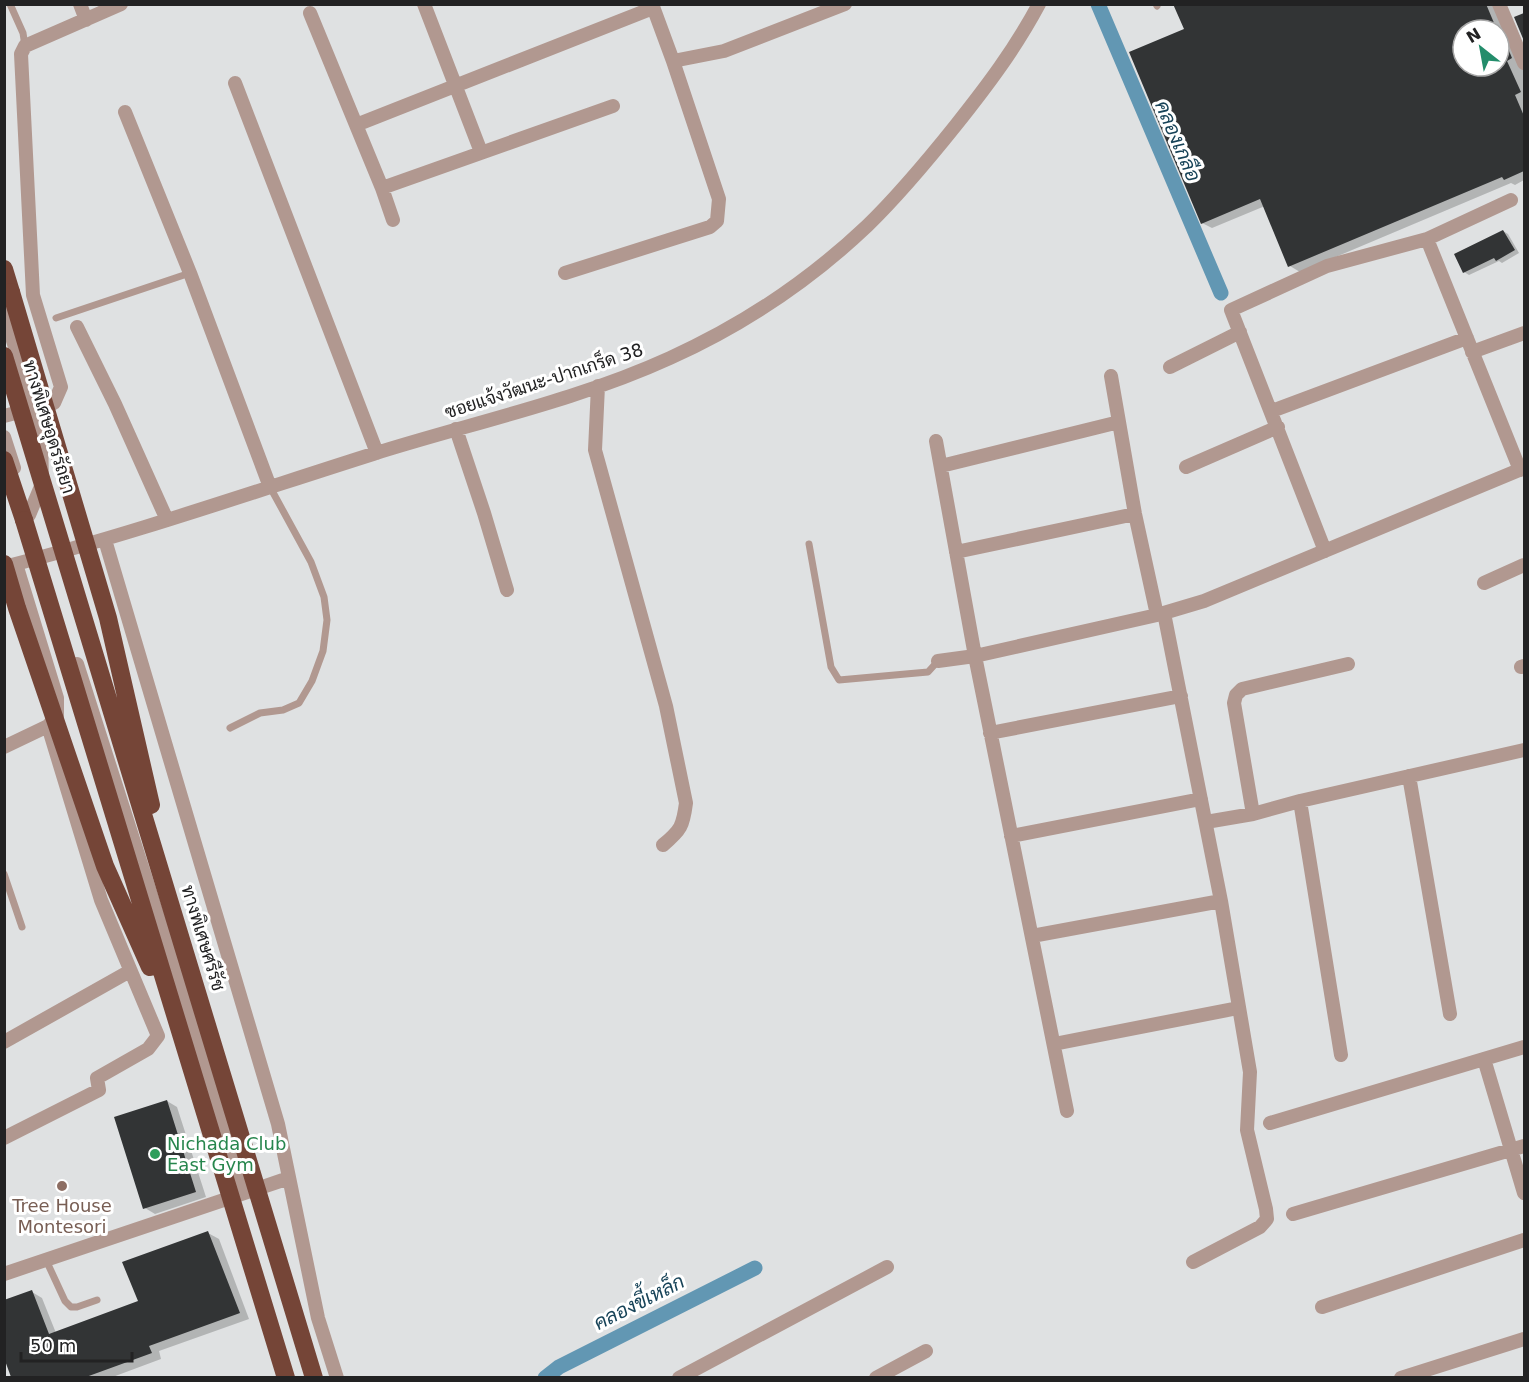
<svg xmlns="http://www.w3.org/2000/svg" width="1529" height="1382" font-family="'DejaVu Sans',Sarabun,sans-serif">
	<rect width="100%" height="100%" fill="#dfe1e2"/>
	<path fill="#0003" fill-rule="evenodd" d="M 1175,4 L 1494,4 L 1524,69 L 1524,180 L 1515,185 L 1511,183 L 1300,272 L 1290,266 L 1265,206 L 1212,228 L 1202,223 L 1185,30 ZM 1463,30 L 1499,30 L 1499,66 L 1463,66 Z
		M 1503,231 L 1508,234 L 1519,253 L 1502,263 L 1499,261 L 1469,275 L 1464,272 Z
		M 167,1101 L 177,1107 L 206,1197 L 155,1214 L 145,1208 Z
		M 208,1233 L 219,1239 L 249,1319 L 159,1351 L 161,1359 L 110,1378 L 13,1378 L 4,1353 L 32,1292 L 42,1298 L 56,1333 L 140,1302 Z"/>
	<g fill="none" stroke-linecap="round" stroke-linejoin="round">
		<path stroke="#6297b3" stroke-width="15" d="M 1098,4 L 1221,293
			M 545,1378 L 559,1367 L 755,1268"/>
	</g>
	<path fill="#323435" d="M 1173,4 L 1486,4 L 1497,30 L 1463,30 L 1463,66 L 1499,66 L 1499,27 L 1512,58 L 1507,61 L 1521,92 L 1515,95 L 1524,116 L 1524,171 L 1504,180 L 1502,177 L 1288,267 L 1260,199 L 1201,224 L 1129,52 L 1184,29 Z
		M 1524,13 L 1524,41 L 1514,17 Z
		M 1503,230 L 1515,250 L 1496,261 L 1494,258 L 1463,273 L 1454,254 Z
		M 167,1100 L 196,1192 L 143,1209 L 114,1117 Z
		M 208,1231 L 240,1313 L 149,1346 L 152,1353 L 86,1377 L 11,1377 L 4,1358 L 4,1300 L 32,1290 L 49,1334 L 138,1301 L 122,1262 Z"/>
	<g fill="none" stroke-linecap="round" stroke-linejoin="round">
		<path stroke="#b19890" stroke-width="7" d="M 10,4 L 23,33 L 25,46
			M 1156,4 L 1157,6
			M 56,318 L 190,273
			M 809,544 L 831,667 L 839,680 L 928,672 L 938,661
			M 230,728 L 260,713 L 283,710 L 299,703 L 312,681 L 323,651 L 327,620 L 324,597 L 311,562 L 270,487
			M 4,874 L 22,927
			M 46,1260 L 65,1301 L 71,1307 L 77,1307 L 97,1300"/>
		<path stroke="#b19890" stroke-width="14" d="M 80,4 L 86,20
			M 424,4 L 481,152
			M 1499,4 L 1524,63
			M 310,13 L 382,188 L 393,220
			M 673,61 L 724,51 L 845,4
			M 235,83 L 377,453
			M 125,112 L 190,273 L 270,487
			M 356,125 L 653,8
			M 382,188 L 613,106
			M 1427,239 L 1520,470
			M 565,273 L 710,227 L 717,221 L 719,199 L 673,61 L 652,4
			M 4,312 L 41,430 L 42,484 L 29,515
			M 77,327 L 115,404 L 167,520
			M 1472,352 L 1524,333
			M 1170,367 L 1240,332
			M 1111,376 L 1135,514 L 1157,615
			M 598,386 L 595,450 L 666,706 L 686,803 C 683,826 681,830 663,845
			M 1272,411 L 1467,338
			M 4,416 L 54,403 L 61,387 L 33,295 L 21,54 L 25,46 L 121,4
			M 456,429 L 484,513 L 507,590
			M 4,437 L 14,468
			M 936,441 L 975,656 L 1067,1111
			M 941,466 L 1119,422
			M 1186,467 L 1278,427
			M 105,540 L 278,1124 L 318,1318 L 337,1378
			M 1325,551 L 1231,310 L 1327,266 L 1427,239 L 1511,200
			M 956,552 L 1135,514
			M 4,567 C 129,535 250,493 373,454 C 471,423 576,401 670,358 C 741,326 810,280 867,226 C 899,195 928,160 956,125 C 987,86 1015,49 1039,4
			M 1484,583 L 1524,565
			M 1164,613 L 1221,901 L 1250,1072 L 1247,1130 L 1266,1209 L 1267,1219 L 1260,1227 L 1193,1262
			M 938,661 L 975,656 L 1157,615 L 1204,601 L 1524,468
			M 77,664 L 166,942 L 241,1186
			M 1521,667 L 1524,666
			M 990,733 L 1181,696
			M 4,747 L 48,726 L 57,716 L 57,698 L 16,564
			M 1409,776 L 1450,1014
			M 1300,801 L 1341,1055
			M 1253,814 L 1234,703 L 1236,695 L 1242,689 L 1348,664
			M 1206,822 L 1253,814 L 1300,801 L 1524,750
			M 1011,836 L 1201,799
			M 1032,936 L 1221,901
			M 4,1042 L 130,971
			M 1054,1044 L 1238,1008
			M 1484,1059 L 1524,1193
			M 1270,1123 L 1524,1047
			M 4,1138 L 99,1090 L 97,1078 L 148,1049 L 158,1036 L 101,900 L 48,726
			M 1293,1214 L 1524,1146
			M 4,1274 L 289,1178
			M 1322,1307 L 1524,1240
			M 679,1378 L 887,1267
			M 876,1378 L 926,1351
			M 1401,1378 L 1524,1339"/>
		<path stroke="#754537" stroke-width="18" d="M 4,269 L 11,292
			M 4,460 L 24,520"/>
		<path stroke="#754537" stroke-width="18" d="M 11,292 L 108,618 L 151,805
			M 4,356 L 314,1378
			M 24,520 L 286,1378
			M 4,564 L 17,608 L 105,866 L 150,967"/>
	</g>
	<circle fill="#2e9e5b" stroke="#fff" stroke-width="2" cx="155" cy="1154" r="6"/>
	<circle fill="#8d6e63" stroke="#fff" stroke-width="2" cx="62" cy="1186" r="6"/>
	<g text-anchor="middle" stroke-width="6" stroke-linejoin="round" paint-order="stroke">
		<g font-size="18" fill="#222223" stroke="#fff">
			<text transform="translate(544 381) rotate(-18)" y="6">ซอยแจ้งวัฒนะ-ปากเกร็ด 38</text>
			<text transform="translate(49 427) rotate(73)" y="6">ทางพิเศษอุดรรัถยา</text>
			<text transform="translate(203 938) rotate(73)" y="6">ทางพิเศษศรีรัช</text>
		</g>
		<g font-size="18" fill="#27864d" stroke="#fff" text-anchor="start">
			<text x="167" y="1150">Nichada Club<tspan x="167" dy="21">East Gym</tspan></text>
		</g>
		<g font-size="18" fill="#785e54" stroke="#fff">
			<text x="62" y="1212">Tree House<tspan x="62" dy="21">Montesori</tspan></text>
		</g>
		<g font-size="20" font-style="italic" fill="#174358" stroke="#fff">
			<text transform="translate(1178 141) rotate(67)" y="7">คลองเกลือ</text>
			<text transform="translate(639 1302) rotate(-27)" y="7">คลองขี้เหล็ก</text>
		</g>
	</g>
	<rect width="1529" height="1382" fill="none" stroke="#222223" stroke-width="12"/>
	<g transform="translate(1481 48) rotate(329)"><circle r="28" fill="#ffffff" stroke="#a7a7a7" stroke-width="1.5"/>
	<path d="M0-4.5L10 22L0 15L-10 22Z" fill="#238d6b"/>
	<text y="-9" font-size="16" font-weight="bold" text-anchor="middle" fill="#222223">N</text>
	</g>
	<path d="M21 1352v9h111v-9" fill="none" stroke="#222223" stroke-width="3"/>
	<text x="30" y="1352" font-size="18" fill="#222223" stroke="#ffffff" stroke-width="4.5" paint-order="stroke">50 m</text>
</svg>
